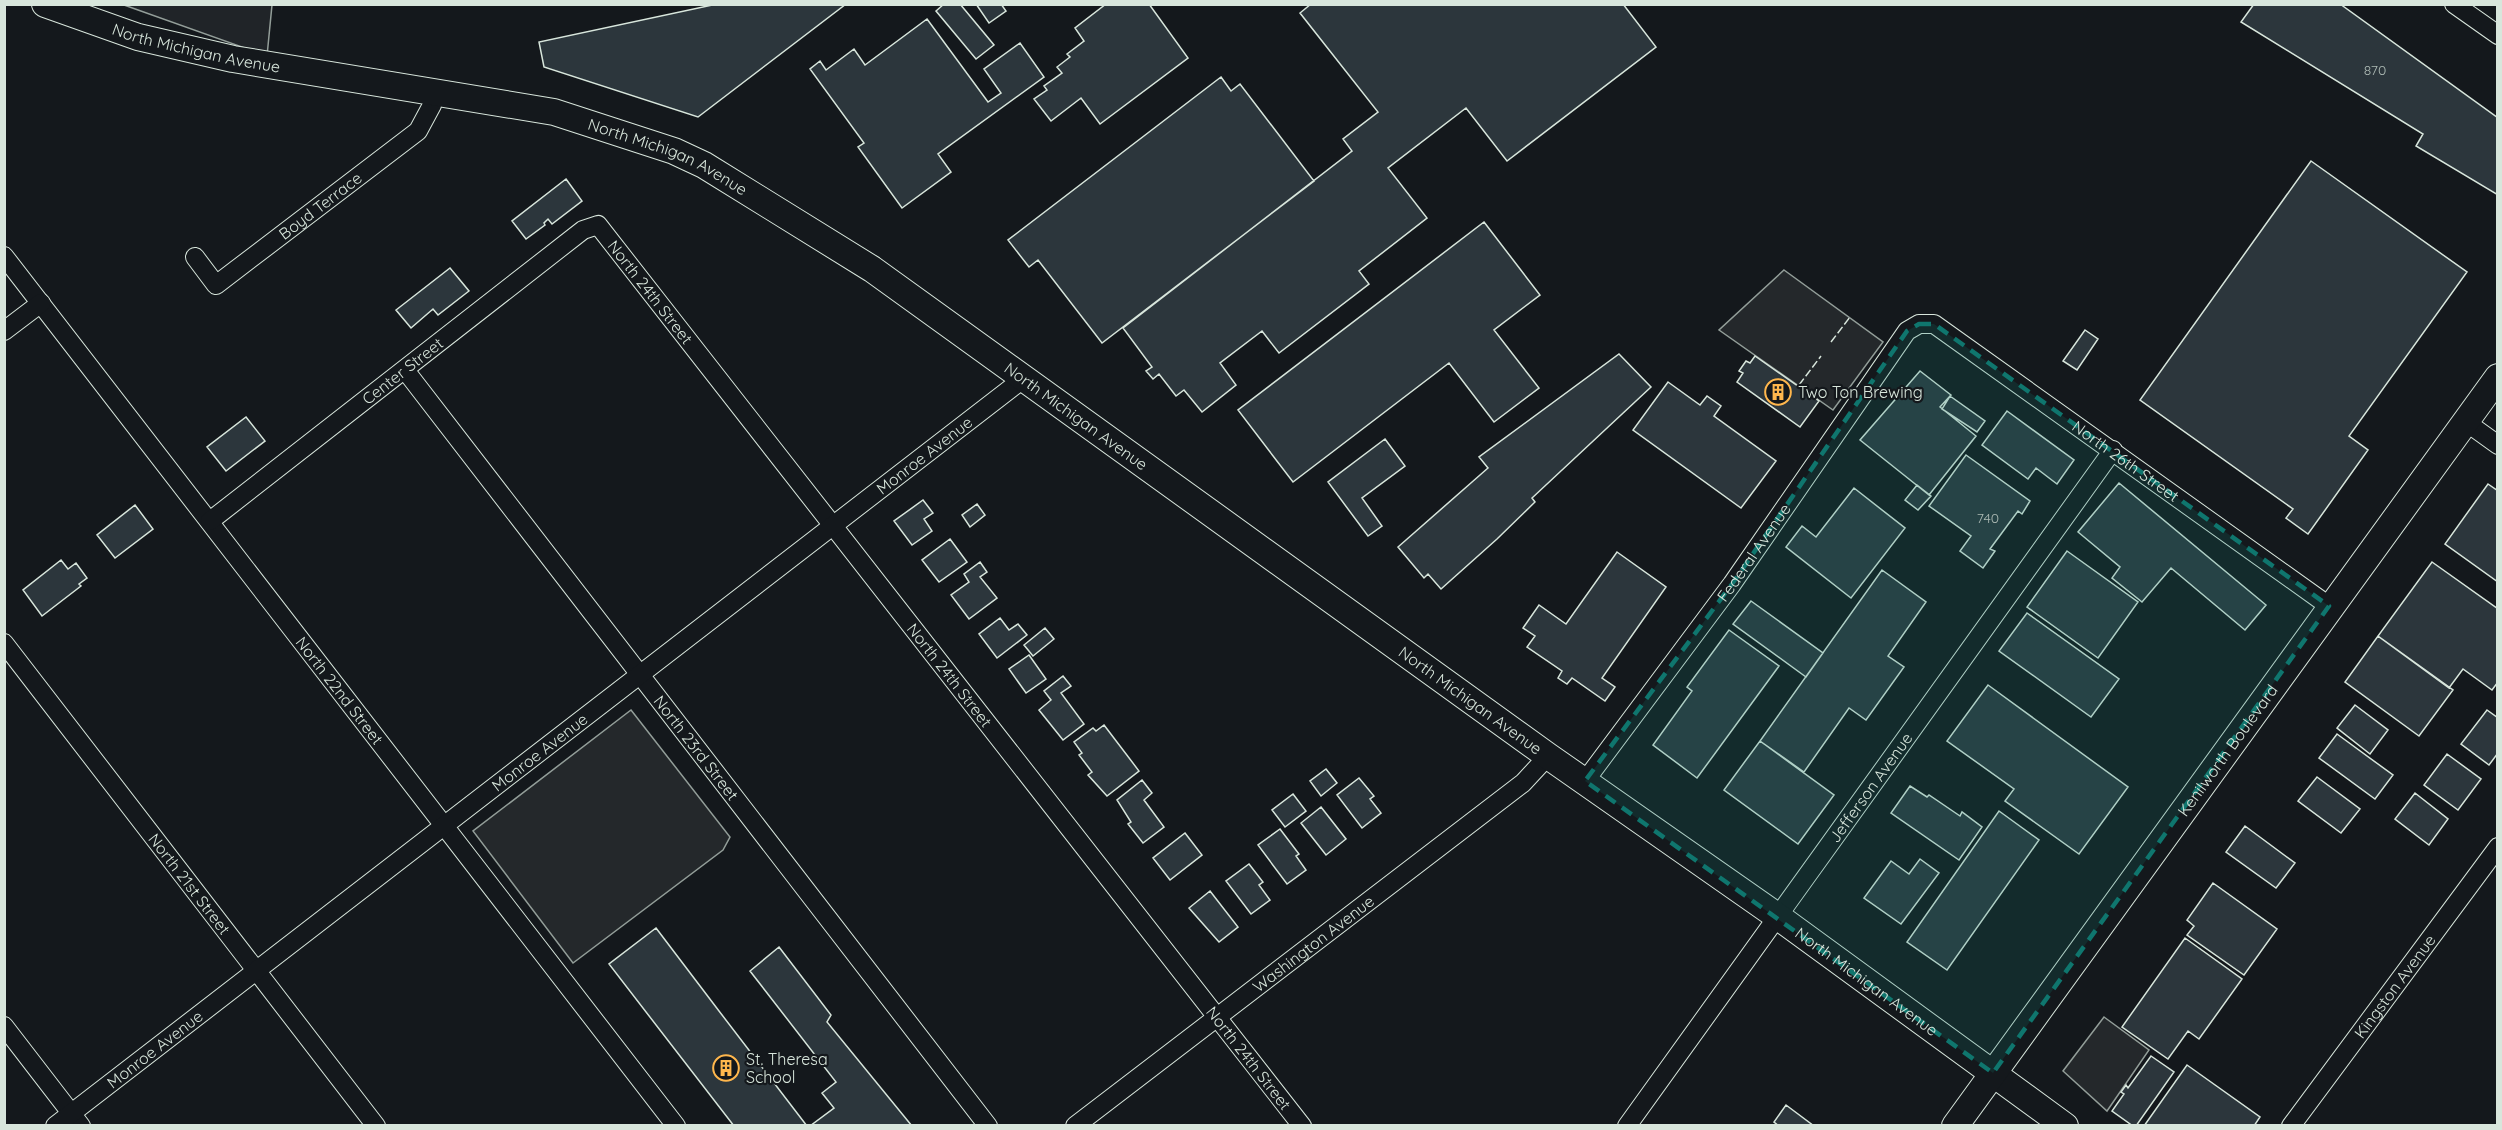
<svg xmlns="http://www.w3.org/2000/svg" width="2502" height="1130" font-family="Quicksand,sans-serif">
	<rect width="100%" height="100%" fill="#14181c"/>
	<path fill="#202428" stroke="#939e99" stroke-width="1.5" d="M 124,5 L 272,5 L 267,56 Z"/>
	<path fill="#24282b" stroke="#939e99" stroke-width="1.5" d="M 1784,270 L 1883,342 L 1833,410 L 1719,330 Z
		M 631,710 L 730,837 L 723,850 L 573,963 L 473,831 Z
		M 2104,1017 L 2149,1050 L 2107,1111 L 2063,1071 Z"/>
	<path fill="#2c363c" stroke="#d8e6dc" stroke-width="1.5" d="M 717,4 L 846,4 L 698,117 L 544,67 L 539,42 Z
		M 944,4 L 960,4 L 994,45 L 976,59 L 936,11 Z
		M 976,4 L 1001,4 L 1006,11 L 989,23 Z
		M 1106,4 L 1149,4 L 1188,58 L 1100,124 L 1081,98 L 1051,121 L 1034,99 L 1047,90 L 1044,86 L 1062,73 L 1057,67 L 1070,57 L 1067,54 L 1084,41 L 1075,28 Z
		M 1311,4 L 1623,4 L 1656,47 L 1507,161 L 1466,108 L 1388,168 L 1427,218 L 1359,271 L 1369,284 L 1279,353 L 1262,331 L 1220,363 L 1236,385 L 1202,412 L 1184,390 L 1176,396 L 1159,374 L 1153,379 L 1146,371 L 1152,367 L 1123,328 L 1352,151 L 1343,139 L 1378,112 L 1300,13 Z
		M 2254,4 L 2340,4 L 2498,118 L 2498,195 L 2416,146 L 2423,134 L 2241,22 Z
		M 927,19 L 988,102 L 1001,93 L 984,69 L 1020,43 L 1044,77 L 938,154 L 951,172 L 902,208 L 858,147 L 864,143 L 810,69 L 820,61 L 826,70 L 854,49 L 865,65 Z
		M 1221,77 L 1231,91 L 1240,84 L 1314,181 L 1102,343 L 1038,260 L 1029,267 L 1008,240 Z
		M 2311,161 L 2467,272 L 2349,436 L 2368,450 L 2308,534 L 2286,518 L 2293,509 L 2140,400 Z
		M 566,179 L 582,201 L 552,224 L 548,219 L 544,223 L 545,225 L 526,239 L 512,221 Z
		M 1484,222 L 1540,295 L 1494,330 L 1539,388 L 1494,422 L 1449,363 L 1293,482 L 1238,410 Z
		M 450,268 L 469,291 L 438,315 L 433,309 L 411,328 L 396,310 Z
		M 2085,330 L 2098,339 L 2077,370 L 2063,361 Z
		M 1619,354 L 1651,387 L 1532,498 L 1535,502 L 1497,539 L 1441,589 L 1428,574 L 1424,578 L 1398,547 L 1488,468 L 1479,457 Z
		M 1755,356 L 1819,401 L 1800,427 L 1737,382 L 1743,373 L 1739,371 L 1746,361 L 1750,363 Z
		M 1920,371 L 1951,395 L 1940,407 L 1976,436 L 1929,495 L 1860,440 Z
		M 1668,382 L 1700,405 L 1707,396 L 1721,406 L 1714,416 L 1776,461 L 1741,508 L 1633,430 Z
		M 1950,396 L 1985,421 L 1977,432 L 1942,409 Z
		M 2007,411 L 2074,460 L 2057,484 L 2036,468 L 2028,479 L 1982,445 Z
		M 246,417 L 265,441 L 226,471 L 207,447 Z
		M 1385,439 L 1405,466 L 1362,498 L 1382,526 L 1368,536 L 1328,482 Z
		M 1966,455 L 2030,501 L 2022,514 L 2018,511 L 1990,549 L 1995,551 L 1983,568 L 1960,551 L 1971,536 L 1929,506 Z
		M 2119,483 L 2266,605 L 2245,630 L 2171,568 L 2142,602 L 2112,578 L 2120,567 L 2078,532 Z
		M 2488,484 L 2498,491 L 2498,582 L 2445,544 Z
		M 1917,485 L 1931,496 L 1918,510 L 1905,500 Z
		M 1854,488 L 1905,528 L 1851,598 L 1786,547 L 1802,526 L 1816,537 Z
		M 923,500 L 933,513 L 924,519 L 932,531 L 912,545 L 894,521 Z
		M 977,504 L 985,515 L 970,527 L 962,515 Z
		M 135,505 L 153,529 L 115,558 L 97,535 Z
		M 950,539 L 967,562 L 939,582 L 922,560 Z
		M 2067,551 L 2138,602 L 2098,658 L 2027,607 Z
		M 1617,552 L 1666,587 L 1602,678 L 1615,687 L 1605,701 L 1572,678 L 1567,684 L 1558,678 L 1562,671 L 1527,647 L 1535,636 L 1523,628 L 1539,605 L 1566,624 Z
		M 61,560 L 68,569 L 76,563 L 87,578 L 79,584 L 81,586 L 42,616 L 23,590 Z
		M 980,562 L 987,572 L 980,577 L 997,598 L 969,619 L 951,595 L 969,582 L 964,574 Z
		M 2432,562 L 2498,609 L 2498,682 L 2492,690 L 2463,669 L 2449,688 L 2378,636 Z
		M 1882,570 L 1926,602 L 1888,656 L 1904,667 L 1866,720 L 1849,708 L 1804,772 L 1760,741 Z
		M 1751,601 L 1823,653 L 1806,677 L 1733,624 Z
		M 2027,613 L 2119,679 L 2091,717 L 1999,651 Z
		M 1000,618 L 1009,630 L 1018,624 L 1027,635 L 997,658 L 979,634 Z
		M 1045,628 L 1054,639 L 1033,656 L 1024,645 Z
		M 1729,630 L 1779,666 L 1697,778 L 1653,745 L 1692,691 L 1687,687 Z
		M 2378,636 L 2453,690 L 2419,736 L 2345,682 Z
		M 1029,655 L 1046,679 L 1026,693 L 1009,669 Z
		M 1063,676 L 1071,686 L 1061,693 L 1084,724 L 1063,740 L 1039,710 L 1051,700 L 1044,691 Z
		M 1988,685 L 2128,787 L 2079,854 L 2005,801 L 2014,789 L 1947,741 Z
		M 2355,705 L 2388,730 L 2370,754 L 2337,728 Z
		M 2487,710 L 2498,718 L 2498,753 L 2489,765 L 2461,744 Z
		M 1104,725 L 1139,771 L 1107,796 L 1088,775 L 1092,772 L 1079,755 L 1082,753 L 1074,742 L 1093,728 L 1096,731 Z
		M 2337,734 L 2393,775 L 2375,799 L 2319,758 Z
		M 1760,741 L 1834,795 L 1798,844 L 1724,790 Z
		M 2447,754 L 2481,779 L 2458,810 L 2424,785 Z
		M 1326,769 L 1337,783 L 1321,796 L 1310,781 Z
		M 2317,777 L 2360,809 L 2341,833 L 2298,801 Z
		M 1359,778 L 1374,796 L 1370,799 L 1381,813 L 1362,828 L 1337,795 Z
		M 1142,780 L 1152,793 L 1144,800 L 1164,827 L 1143,843 L 1128,824 L 1131,822 L 1117,800 Z
		M 1910,786 L 1927,797 L 1929,795 L 1960,816 L 1962,812 L 1982,827 L 1959,860 L 1891,813 Z
		M 2415,793 L 2448,819 L 2429,845 L 2395,819 Z
		M 1293,794 L 1306,811 L 1285,827 L 1272,810 Z
		M 1321,807 L 1346,839 L 1326,855 L 1301,823 Z
		M 1999,811 L 2039,840 L 1947,970 L 1907,942 Z
		M 2245,826 L 2295,863 L 2276,888 L 2226,852 Z
		M 1280,829 L 1299,854 L 1296,856 L 1306,870 L 1287,884 L 1258,845 Z
		M 1185,833 L 1202,855 L 1170,880 L 1153,858 Z
		M 1920,859 L 1939,873 L 1901,924 L 1864,898 L 1891,861 L 1909,874 Z
		M 1249,864 L 1263,882 L 1259,885 L 1270,900 L 1251,914 L 1226,881 Z
		M 2213,883 L 2277,929 L 2244,975 L 2187,935 L 2194,926 L 2187,920 Z
		M 1210,891 L 1238,927 L 1219,942 L 1189,908 Z
		M 656,928 L 719,1011 L 807,1126 L 734,1126 L 609,964 Z
		M 2185,938 L 2242,979 L 2199,1039 L 2188,1031 L 2168,1059 L 2122,1027 Z
		M 779,947 L 831,1015 L 827,1022 L 912,1126 L 810,1126 L 834,1108 L 822,1093 L 836,1082 L 750,971 Z
		M 2151,1056 L 2174,1072 L 2136,1126 L 2133,1126 L 2112,1111 L 2124,1094 L 2121,1092 L 2126,1085 L 2128,1088 Z
		M 2187,1065 L 2260,1117 L 2254,1126 L 2144,1126 Z
		M 1786,1105 L 1814,1126 L 1779,1126 L 1774,1122 Z"/>
	<g fill="none" stroke-linecap="round" stroke-linejoin="round">
		<g stroke="#d8e6dc" stroke-width="20">
			<g id="street">
				<path d="M 2454,4 L 2498,35"/>
				<path id="s1" d="M 4,256 L 676,1126"/>
				<path id="s2" d="M 195,257 L 216,285 L 418,131 L 432,105 L 433,90"/>
				<path d="M 4,331 L 41,303"/>
				<path id="s3" d="M 405,370 L 988,1126"/>
				<path d="M 2466,422 L 2498,445"/>
				<path id="s4" d="M 210,521 L 583,230 L 598,225 L 1302,1126"/>
				<path id="s5" d="M 4,643 L 376,1126"/>
				<path id="s6" d="M 1585,781 L 1732,584 L 1907,331 L 1919,324 L 1934,324 L 2329,606"/>
				<path d="M 4,1026 L 81,1126"/>
				<path id="s7" d="M 55,1126 L 1023,379"/>
				<path id="s8" d="M 1075,1126 L 1523,783 L 1548,756"/>
				<path id="s9" d="M 1627,1126 L 2113,450"/>
				<path id="s10" d="M 2291,1126 L 2498,847"/>
			</g>
		</g>
		<g stroke="#d8e6dc" stroke-width="28">
			<g id="secondary">
				<path id="s11" d="M 45,4 L 138,37 L 233,59 L 554,112 L 674,151 L 704,165 L 872,269 L 1548,756 L 1777,916 L 2065,1126"/>
				<path id="s12" d="M 1955,1126 L 2498,377"/>
			</g>
		</g>
		<use href="#street" stroke="#14181c" stroke-width="18"/>
		<use href="#secondary" stroke="#14181c" stroke-width="26"/>
		<path stroke="#d8e6dc" stroke-width="1.5" stroke-dasharray="8 3" stroke-linecap="butt" d="M 1831,342 L 1850,317
			M 1799,385 L 1821,356"/>
	</g>
	<path fill="#0f766e" fill-opacity="0.2" stroke="#0f766e" stroke-width="4.5" stroke-dasharray="12 8" stroke-linejoin="round" d="M 1919,324 L 1934,324 L 2329,606 L 1993,1073 L 1585,781 L 1732,584 L 1907,331 Z"/>
	<defs>
		<g id="building-ring" transform="scale(1.35)"><circle r="9.5" fill="#14181c" stroke="#ffb74d" stroke-width="1.5"/><path d="M-4-6H4V6H1V3H-1V6H-4ZM-2.5-4.3h1.7v1.8h-1.7ZM.8-4.3h1.7v1.8H.8ZM-2.5-1h1.7V.8h-1.7ZM.8-1h1.7V.8H.8Z" fill="#ffb74d"/></g>
	</defs>
	<g fill-rule="evenodd">
		<use href="#building-ring" x="1778" y="392"/>
		<use href="#building-ring" x="726" y="1068"/>
	</g>
	<g text-anchor="middle" stroke-width="4.5" stroke-linejoin="round" paint-order="stroke">
		<g font-size="14" fill="#adbab4">
			<text x="2375" y="75">870</text>
			<text x="1988" y="523">740</text>
		</g>
		<g font-size="16" fill="#d8e6dc" stroke="#14181c">
			<text dy="6" stroke="none"><textPath href="#s11" startOffset="158">North Michigan Avenue</textPath></text>
			<text dy="6" stroke="none"><textPath href="#s11" startOffset="644">North Michigan Avenue</textPath></text>
			<text dy="6" stroke="none"><textPath href="#s2" startOffset="166">Boyd Terrace</textPath></text>
			<text dy="6" stroke="none"><textPath href="#s4" startOffset="574">North 24th Street</textPath></text>
			<text dy="6" stroke="none"><textPath href="#s4" startOffset="244">Center Street</textPath></text>
			<text dy="6" stroke="none"><textPath href="#s11" startOffset="1130">North Michigan Avenue</textPath></text>
			<text dy="6" stroke="none"><textPath href="#s7" startOffset="1098">Monroe Avenue</textPath></text>
			<text dy="6" stroke="none"><textPath href="#s6" startOffset="818">North 26th Street</textPath></text>
			<text dy="6" stroke="none"><textPath href="#s6" startOffset="284">Federal Avenue</textPath></text>
			<text dy="6" stroke="none"><textPath href="#s4" startOffset="1060">North 24th Street</textPath></text>
			<text dy="6" stroke="none"><textPath href="#s1" startOffset="549">North 22nd Street</textPath></text>
			<text dy="6" stroke="none"><textPath href="#s11" startOffset="1616">North Michigan Avenue</textPath></text>
			<text dy="6" stroke="none"><textPath href="#s3" startOffset="477">North 23rd Street</textPath></text>
			<text dy="6" stroke="none"><textPath href="#s12" startOffset="464">Kenilworth Boulevard</textPath></text>
			<text dy="6" stroke="none"><textPath href="#s7" startOffset="612">Monroe Avenue</textPath></text>
			<text dy="6" stroke="none"><textPath href="#s9" startOffset="417">Jefferson Avenue</textPath></text>
			<text dy="6" stroke="none"><textPath href="#s5" startOffset="304">North 21st Street</textPath></text>
			<text dy="6" stroke="none"><textPath href="#s8" startOffset="300">Washington Avenue</textPath></text>
			<text dy="6" stroke="none"><textPath href="#s11" startOffset="2102">North Michigan Avenue</textPath></text>
			<text dy="6" stroke="none"><textPath href="#s10" startOffset="174">Kingston Avenue</textPath></text>
			<text dy="6" stroke="none"><textPath href="#s7" startOffset="126">Monroe Avenue</textPath></text>
			<text dy="6" stroke="none"><textPath href="#s4" startOffset="1546">North 24th Street</textPath></text>
		</g>
		<g font-size="16" fill="#d8e6dc" stroke="#14181c" text-anchor="start">
			<text x="1798" y="398">Two Ton Brewing</text>
			<text x="746" y="1065">St. Theresa<tspan x="746" dy="18">School</tspan></text>
		</g>
	</g>
	<rect width="2502" height="1130" fill="none" stroke="#d8e6dc" stroke-width="12"/>
</svg>
